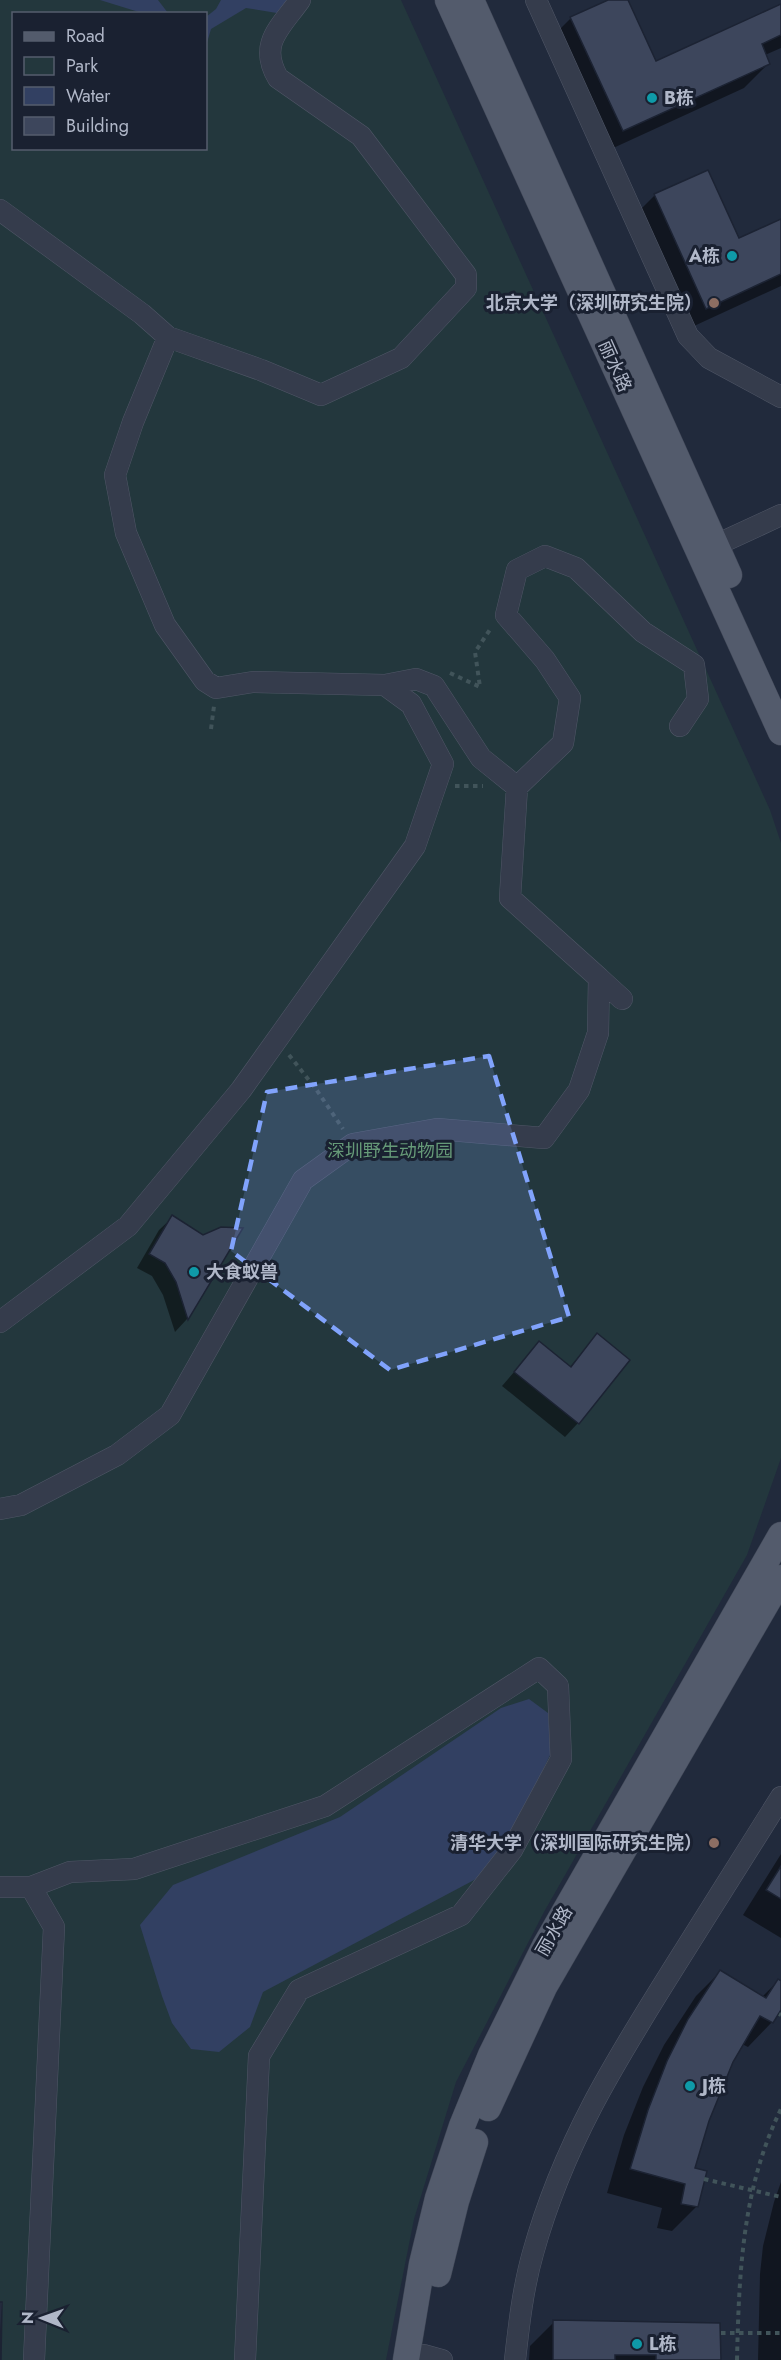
<svg xmlns="http://www.w3.org/2000/svg" width="781" height="2360" font-family="Jost,'Noto Sans SC',sans-serif">
	<rect width="100%" height="100%" fill="#212a3c"/>
	<path fill="#23373d" fill-rule="evenodd" d="M 0,0 L 401,0 L 770,810 L 781,843 L 781,1458 L 747,1555 L 544,1912 L 456,2082 L 414,2219 L 386,2360 L 0,2360 ZM 14,14 L 206,14 L 206,148 L 14,148 Z"/>
	<path fill="#324062" d="M 100,0 L 158,0 L 168,13 L 142,13 Z
		M 221,0 L 289,0 L 283,14 L 246,8 L 211,29 L 206,46 L 206,17 L 216,9 Z
		M 529,1699 L 548,1713 L 551,1753 L 511,1837 L 476,1879 L 263,1992 L 250,2027 L 219,2052 L 191,2049 L 172,2023 L 162,1996 L 140,1925 L 173,1885 L 340,1817 L 501,1708 Z"/>
	<path fill="#0007" d="M 612,0 L 627,0 L 655,63 L 781,6 L 781,48 L 765,55 L 769,63 L 744,88 L 598,155 L 547,42 L 571,18 Z
		M 655,195 L 738,240 L 781,221 L 781,286 L 681,332 L 631,219 Z
		M 173,1217 L 202,1236 L 241,1230 L 187,1319 L 175,1332 L 163,1295 L 152,1276 L 137,1268 L 159,1230 Z
		M 597,1335 L 578,1423 L 565,1437 L 502,1386 L 539,1343 L 569,1368 Z
		M 781,1854 L 781,1938 L 743,1915 Z
		M 720,1972 L 762,1997 L 778,1981 L 781,1983 L 781,2007 L 772,2022 L 748,2047 L 742,2044 L 732,2062 L 708,2120 L 693,2169 L 696,2207 L 672,2231 L 657,2228 L 662,2208 L 607,2193 L 624,2135 L 643,2087 L 664,2045 L 696,1996 Z
		M 781,2182 L 781,2360 L 758,2360 L 760,2274 L 763,2246 L 774,2202 Z
		M 554,2322 L 718,2360 L 529,2360 L 530,2346 Z"/>
	<path fill="#3d465c" stroke="#1c2333" stroke-width="1.5" d="M 608,0 L 628,0 L 656,61 L 781,4 L 781,35 L 762,44 L 770,64 L 623,131 L 570,17 Z
		M 708,170 L 739,238 L 781,219 L 781,274 L 706,309 L 654,194 Z
		M 172,1215 L 203,1235 L 221,1227 L 243,1228 L 188,1320 L 176,1282 L 165,1263 L 149,1254 Z
		M 597,1333 L 630,1360 L 579,1424 L 514,1372 L 539,1341 L 571,1367 Z
		M 781,1866 L 781,1899 L 766,1890 Z
		M 720,1970 L 766,1998 L 778,1979 L 781,1981 L 781,2010 L 773,2023 L 760,2016 L 733,2062 L 709,2121 L 695,2168 L 707,2171 L 698,2207 L 681,2204 L 685,2184 L 630,2169 L 648,2110 L 667,2061 L 688,2019 Z
		M 0,2302 L 2,2302 L 1,2360 L 0,2360 Z
		M 553,2320 L 720,2323 L 721,2360 L 656,2360 L 656,2355 L 615,2355 L 615,2360 L 553,2360 Z"/>
	<g fill="none" stroke-linecap="round" stroke-linejoin="round">
		<g stroke="#505767" stroke-width="22">
			<path id="minor" d="M 536,0 L 688,336 L 709,358 L 781,397
				M 0,210 L 142,314 L 168,337
				M 716,545 L 781,515
				M 517,787 L 563,743 L 570,698 L 545,660 L 506,615 L 517,570 L 545,556 L 576,568 L 643,632 L 694,665 L 698,699 L 680,726
				M 599,978 L 622,999
				M 0,1322 L 128,1226 L 241,1090 L 415,846 L 443,764 L 411,704 L 385,685
				M 0,1509 L 21,1505 L 117,1455 L 170,1415 L 303,1180 L 353,1144 L 437,1129 L 544,1138 L 579,1090 L 598,1033 L 599,978 L 510,898 L 517,787 L 481,758 L 434,686 L 416,679 L 385,685 L 253,682 L 216,688 L 205,681 L 165,625 L 126,533 L 115,475 L 133,422 L 168,337 L 261,370 L 321,395 L 401,358 L 466,288 L 466,275 L 361,136 L 278,78 C 258,44 280,28 300,0
				M 0,1887 L 31,1887 L 70,1872 L 134,1869 L 325,1806 L 539,1668 L 558,1686 L 561,1759 L 512,1850 L 461,1915 L 299,1990 L 259,2056 L 245,2360
				M 31,1887 L 54,1927 L 34,2360
				M 424,2355 L 442,2360
				M 515,2360 C 519,2324 523,2288 533,2253 C 563,2145 614,2063 673,1969 C 709,1912 745,1854 781,1797"/>
		</g>
		<g stroke="#3e4555" stroke-width="27">
			<path id="major" d="M 448,0 L 781,732
				M 471,0 L 729,575
				M 488,2108 L 544,1987 L 781,1578
				M 438,2274 L 456,2201 L 475,2142
				M 406,2360 L 422,2264 L 438,2198 L 462,2126 L 491,2055 L 545,1946 L 781,1535"/>
		</g>
		<path stroke="#41545a" stroke-width="4" stroke-dasharray="4.5 4.5" stroke-linecap="butt" d="M 450,673 L 480,687 L 475,652 L 491,628
			M 211,729 L 214,706
			M 455,786 L 483,786
			M 289,1055 L 316,1089 L 343,1129
			M 779,2014 L 781,2015
			M 704,2179 L 781,2197
			M 721,2333 L 781,2333
			M 737,2360 C 739,2274 742,2188 781,2109"/>
		<use href="#minor" stroke="#353c4c" stroke-width="21"/>
		<use href="#major" stroke="#535b6c" stroke-width="26"/>
	</g>
	<path fill="#81a3fc" fill-opacity="0.2" stroke="#81a3fc" stroke-width="4.5" stroke-dasharray="12 8" stroke-linejoin="round" d="M 489,1056 L 569,1317 L 390,1370 L 231,1251 L 267,1092 Z"/>
	<g fill="#0f9aa8" stroke="#1a2131" stroke-width="2">
		<circle cx="652" cy="98" r="6"/>
		<circle cx="732" cy="256" r="6"/>
		<circle cx="194" cy="1272" r="6"/>
		<circle cx="690" cy="2086" r="6"/>
		<circle cx="637" cy="2344" r="6"/>
	</g>
	<g fill="#8d6e63" stroke="#1a2131" stroke-width="2">
		<circle cx="714" cy="303" r="6"/>
		<circle cx="714" cy="1843" r="6"/>
	</g>
	<g text-anchor="middle" stroke-width="6" stroke-linejoin="round" paint-order="stroke">
		<g font-size="18" font-weight="bold" fill="#b0b7c8" stroke="#1a2131" text-anchor="start">
			<text x="664" y="104">B栋</text>
			<text x="720" y="262" text-anchor="end">A栋</text>
			<text x="702" y="309" text-anchor="end">北京大学（深圳研究生院）</text>
			<text x="206" y="1278">大食蚁兽</text>
			<text x="702" y="1849" text-anchor="end">清华大学（深圳国际研究生院）</text>
			<text x="702" y="2092">J栋</text>
			<text x="649" y="2350">L栋</text>
		</g>
		<g font-size="18" fill="#b0b7c8" stroke="#1a2131">
			<text transform="translate(615 366) rotate(66)" y="6">丽水路</text>
			<text transform="translate(554 1931) rotate(-60)" y="6">丽水路</text>
		</g>
		<g font-size="18" fill="#669a78" stroke="#1a2131">
			<text x="390" y="1157">深圳野生动物园</text>
		</g>
	</g>
	<rect x="12" y="12" width="195" height="138" fill="#1a2131" stroke="#565d6d" stroke-width="1.5"/>
	<rect x="24" y="32" width="30" height="9" fill="#535b6c" stroke="#565d6d" stroke-width="1.5"/>
	<text x="66" y="42" font-size="18" fill="#b0b7c8">Road</text>
	<rect x="24" y="57" width="30" height="18" fill="#23373d" stroke="#565d6d" stroke-width="1.5"/>
	<text x="66" y="72" font-size="18" fill="#b0b7c8">Park</text>
	<rect x="24" y="87" width="30" height="18" fill="#324062" stroke="#565d6d" stroke-width="1.5"/>
	<text x="66" y="102" font-size="18" fill="#b0b7c8">Water</text>
	<rect x="24" y="117" width="30" height="18" fill="#3d465c" stroke="#565d6d" stroke-width="1.5"/>
	<text x="66" y="132" font-size="18" fill="#b0b7c8">Building</text>
	<g transform="translate(42 2318) rotate(271)" stroke="#1a2131" stroke-width="4.5" paint-order="stroke">
	<path d="M0-4.5L10 22L0 15L-10 22Z" fill="#b0b7c8"/>
	<text y="-9" font-size="16" font-weight="bold" text-anchor="middle" fill="#b0b7c8">N</text>
	</g>
</svg>
